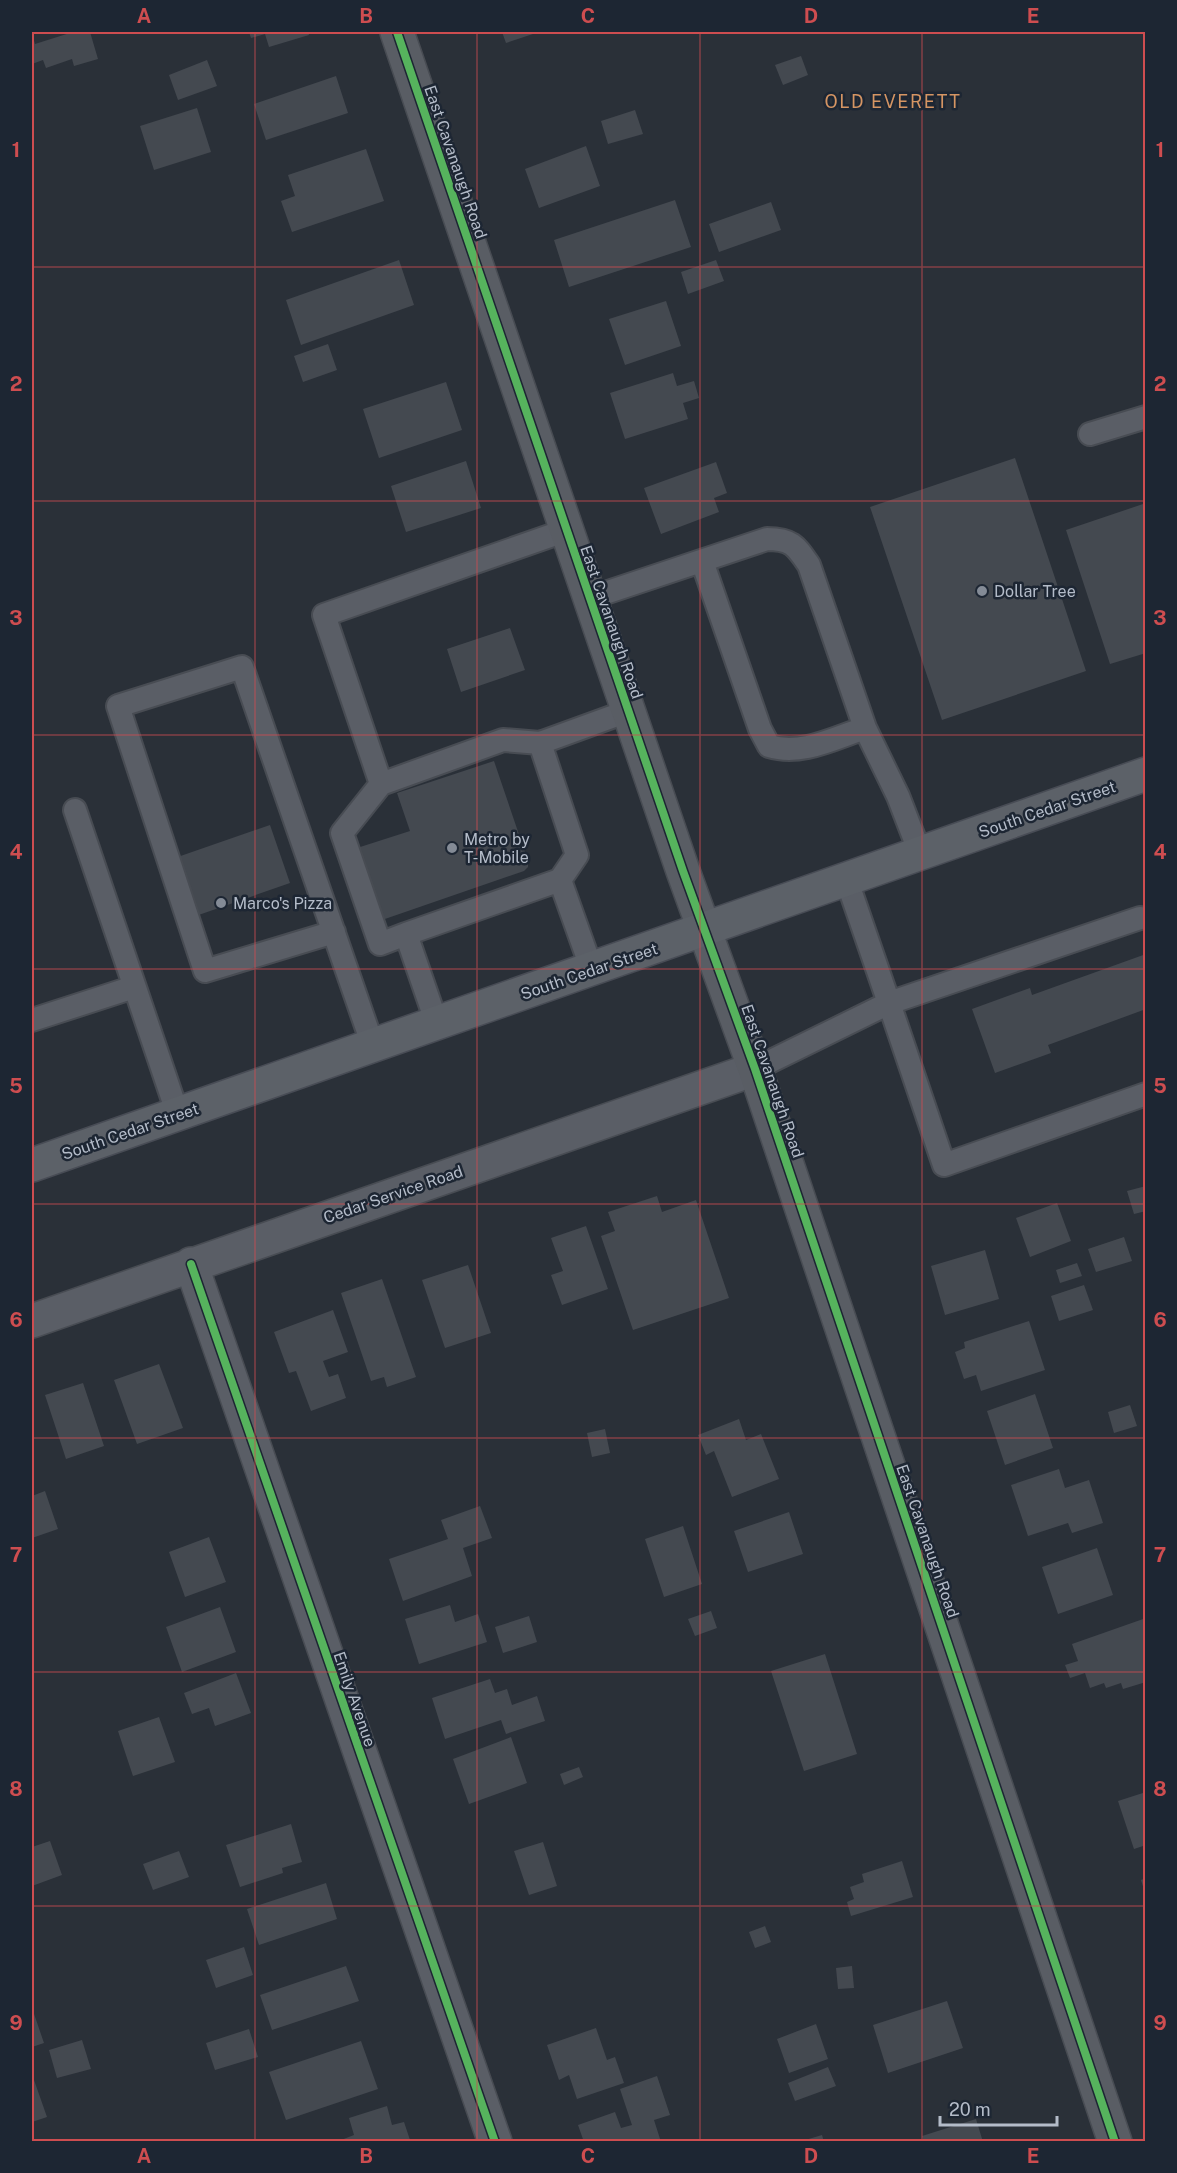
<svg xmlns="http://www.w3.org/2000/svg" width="1177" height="2173" font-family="'Public Sans',sans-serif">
	<rect width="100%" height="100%" fill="#2a3038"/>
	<path fill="#444950" d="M 73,32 L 90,32 L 98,59 L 74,66 L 72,59 L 46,68 L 43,60 L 32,64 L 32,34 L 35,44 Z
		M 249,32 L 308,32 L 309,35 L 269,47 L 265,34 L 251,38 Z
		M 502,32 L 539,32 L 506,43 Z
		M 801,56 L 808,75 L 783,85 L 775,65 Z
		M 207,60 L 217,86 L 178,100 L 169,75 Z
		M 336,76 L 348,113 L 266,140 L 254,104 Z
		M 197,108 L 211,152 L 154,170 L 140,126 Z
		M 635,110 L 643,134 L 608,144 L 601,121 Z
		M 586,146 L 600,186 L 539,208 L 525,169 Z
		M 366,149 L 384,201 L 292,232 L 281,201 L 295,196 L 288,175 Z
		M 675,200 L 691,247 L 569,287 L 554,240 Z
		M 771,202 L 781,230 L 719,252 L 709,224 Z
		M 399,260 L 414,305 L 301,345 L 286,300 Z
		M 716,260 L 724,281 L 688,294 L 681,272 Z
		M 666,301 L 681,346 L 625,365 L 609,319 Z
		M 328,344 L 337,370 L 303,382 L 294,356 Z
		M 673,373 L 677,386 L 694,381 L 699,398 L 683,403 L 688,419 L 625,439 L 610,393 Z
		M 446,382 L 462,430 L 379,458 L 363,409 Z
		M 1015,458 L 1086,671 L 942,720 L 870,507 Z
		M 466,461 L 481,508 L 406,532 L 391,486 Z
		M 716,462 L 727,493 L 714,498 L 719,512 L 661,534 L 644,488 Z
		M 1146,503 L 1146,653 L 1110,664 L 1066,530 Z
		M 510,628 L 525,670 L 461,692 L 447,649 Z
		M 494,761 L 528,861 L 528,867 L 524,871 L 382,920 L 357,848 L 410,831 L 397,793 Z
		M 270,825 L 290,883 L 190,918 L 169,860 Z
		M 1146,954 L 1146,1009 L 1048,1045 L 1051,1053 L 995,1073 L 972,1009 L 1030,988 L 1032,995 Z
		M 1146,1186 L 1146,1211 L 1134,1214 L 1127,1191 Z
		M 657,1196 L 662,1212 L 696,1200 L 729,1298 L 633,1330 L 601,1236 L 615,1231 L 608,1212 Z
		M 1057,1203 L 1071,1241 L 1030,1257 L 1016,1218 Z
		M 586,1226 L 608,1289 L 562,1305 L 551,1275 L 563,1271 L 551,1238 Z
		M 1124,1237 L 1132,1261 L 1096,1272 L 1088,1249 Z
		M 985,1250 L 999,1299 L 945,1315 L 931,1266 Z
		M 1077,1263 L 1082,1276 L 1060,1283 L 1056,1270 Z
		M 468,1265 L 491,1333 L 445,1348 L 422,1280 Z
		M 382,1279 L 416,1377 L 387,1387 L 384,1377 L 371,1381 L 341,1293 Z
		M 1084,1285 L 1093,1310 L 1059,1321 L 1051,1296 Z
		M 333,1310 L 348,1352 L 323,1361 L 329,1377 L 338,1374 L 346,1398 L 311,1411 L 296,1371 L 289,1373 L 274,1332 Z
		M 1029,1321 L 1045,1370 L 981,1391 L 976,1375 L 964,1379 L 955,1352 L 965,1348 L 964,1342 Z
		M 159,1364 L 183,1428 L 137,1444 L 114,1380 Z
		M 83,1383 L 104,1446 L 66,1459 L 45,1395 Z
		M 1035,1394 L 1053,1448 L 1005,1465 L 987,1411 Z
		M 1130,1405 L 1137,1426 L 1114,1433 L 1108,1412 Z
		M 739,1419 L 746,1440 L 761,1434 L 779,1479 L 732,1497 L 714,1451 L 706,1455 L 698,1435 Z
		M 605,1429 L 610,1453 L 592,1457 L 587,1433 Z
		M 1059,1469 L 1065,1488 L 1089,1480 L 1103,1523 L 1072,1533 L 1068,1523 L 1028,1536 L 1011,1485 Z
		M 45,1491 L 58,1529 L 32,1538 L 32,1496 Z
		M 480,1506 L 492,1538 L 463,1548 L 472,1576 L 403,1601 L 389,1559 L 448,1539 L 441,1520 Z
		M 789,1512 L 803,1554 L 748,1572 L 734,1531 Z
		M 683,1526 L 702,1584 L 664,1597 L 645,1539 Z
		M 209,1537 L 226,1582 L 185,1597 L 169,1552 Z
		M 1097,1548 L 1113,1595 L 1058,1614 L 1042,1567 Z
		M 450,1605 L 455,1622 L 478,1614 L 487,1642 L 419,1664 L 405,1619 Z
		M 220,1607 L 236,1652 L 182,1672 L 166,1627 Z
		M 711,1611 L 717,1628 L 695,1636 L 688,1619 Z
		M 529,1616 L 537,1642 L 503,1653 L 495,1627 Z
		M 1146,1618 L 1146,1682 L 1123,1689 L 1121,1683 L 1106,1688 L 1104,1683 L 1090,1688 L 1085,1673 L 1070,1678 L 1065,1665 L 1078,1661 L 1072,1644 Z
		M 825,1654 L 857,1754 L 804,1771 L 771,1671 Z
		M 236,1673 L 251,1713 L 215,1726 L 209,1708 L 192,1714 L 184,1693 Z
		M 490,1679 L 495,1693 L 507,1689 L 512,1705 L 537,1696 L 545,1721 L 506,1734 L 501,1720 L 445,1739 L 432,1698 Z
		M 159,1717 L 175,1762 L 133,1776 L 118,1731 Z
		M 511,1737 L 527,1783 L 469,1804 L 453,1759 Z
		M 579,1767 L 583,1777 L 564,1785 L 560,1774 Z
		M 1146,1792 L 1146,1845 L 1134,1849 L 1118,1801 Z
		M 291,1824 L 302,1862 L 282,1868 L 283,1873 L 240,1887 L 226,1845 Z
		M 50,1841 L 62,1875 L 32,1886 L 32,1847 Z
		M 543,1842 L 557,1886 L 529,1895 L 514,1851 Z
		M 179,1851 L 189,1877 L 153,1890 L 143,1864 Z
		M 902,1861 L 913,1897 L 851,1916 L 847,1902 L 854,1899 L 850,1887 L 864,1882 L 862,1874 Z
		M 1146,1878 L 1146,1893 L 1145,1893 L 1141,1880 Z
		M 326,1883 L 337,1919 L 259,1945 L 247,1909 Z
		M 765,1926 L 771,1942 L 755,1948 L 749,1932 Z
		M 244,1947 L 253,1975 L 216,1988 L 206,1960 Z
		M 346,1966 L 359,2001 L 272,2030 L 260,1995 Z
		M 852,1966 L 854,1988 L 838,1989 L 836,1968 Z
		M 947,2001 L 963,2048 L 888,2073 L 873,2025 Z
		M 32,2008 L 44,2043 L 32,2047 Z
		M 816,2024 L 828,2059 L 789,2073 L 777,2039 Z
		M 596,2028 L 607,2060 L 615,2057 L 624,2083 L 577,2099 L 569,2075 L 559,2080 L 547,2045 Z
		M 249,2029 L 258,2057 L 215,2070 L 206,2043 Z
		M 82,2040 L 91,2069 L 57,2078 L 49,2050 Z
		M 361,2041 L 378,2089 L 286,2120 L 269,2072 Z
		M 828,2067 L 836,2086 L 795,2101 L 788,2083 Z
		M 657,2076 L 670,2115 L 654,2120 L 661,2142 L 584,2142 L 578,2125 L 615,2112 L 621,2128 L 632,2125 L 620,2089 Z
		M 34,2080 L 47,2117 L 32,2122 L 32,2081 Z
		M 387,2106 L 392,2125 L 404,2122 L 410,2140 L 404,2142 L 336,2142 L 354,2135 L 349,2118 Z
		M 976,2119 L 983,2142 L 924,2142 L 922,2136 Z
		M 822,2135 L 824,2142 L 802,2142 L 802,2141 Z"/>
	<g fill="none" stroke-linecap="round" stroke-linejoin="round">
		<g stroke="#484c53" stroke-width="26">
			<path id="lane" d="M 1090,434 L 1146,417
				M 567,530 L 324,615 L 381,784 L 503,740 L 540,743 L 628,711
				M 702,561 L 760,729 L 769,746 C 802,756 834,738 865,728
				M 590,598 L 767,539 C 792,539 796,546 809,565 L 865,728 L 898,796 L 920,853
				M 540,743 L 577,855 L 560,880
				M 381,784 L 342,833 L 380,944 L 406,934
				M 75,810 L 178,1115
				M 1140,918 L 889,1003 L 944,1165 L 1146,1094
				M 334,932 L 205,971 L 118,706 L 242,667 L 373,1046
				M 32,1020 L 134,987
				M 437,1024 L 406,934 L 560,880 L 592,970
				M 755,1069 L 889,1003 L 846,878"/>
		</g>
		<g stroke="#484c53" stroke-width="36">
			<path id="street" d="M 191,1264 L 495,2142
				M 32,1321 L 755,1069"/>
		</g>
		<g stroke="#484c53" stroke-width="36">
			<path id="secondary" d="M 397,32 L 683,871 L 755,1069 L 1115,2142"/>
		</g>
		<g stroke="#484c55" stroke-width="36">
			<path id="primary" d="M 32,1165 L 1146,774"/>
		</g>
		<use href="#lane" stroke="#5a5e66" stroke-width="22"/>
		<use href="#street" stroke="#5a5e66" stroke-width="33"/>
		<use href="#secondary" stroke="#595d64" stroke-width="33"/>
		<use href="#primary" stroke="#5c6168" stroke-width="33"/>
		<g stroke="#1d2633" stroke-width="11">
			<path id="cycleway" d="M 397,32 L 683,871 L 755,1069 L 1115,2142
				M 191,1264 L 495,2142"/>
		</g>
		<use href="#cycleway" stroke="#56b35d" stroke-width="8"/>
	</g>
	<path fill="none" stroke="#ce4d50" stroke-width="1.5" stroke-opacity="0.55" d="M 255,32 L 255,2142M 477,32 L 477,2142M 700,32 L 700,2142M 922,32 L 922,2142M 32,267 L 1146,267M 32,501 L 1146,501M 32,735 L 1146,735M 32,969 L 1146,969M 32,1204 L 1146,1204M 32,1438 L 1146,1438M 32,1672 L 1146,1672M 32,1906 L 1146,1906"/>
	<g fill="#848b96" stroke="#1d2633" stroke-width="2">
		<circle cx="982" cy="591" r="6"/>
		<circle cx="452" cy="848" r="6"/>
		<circle cx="221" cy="903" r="6"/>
	</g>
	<g text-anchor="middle" stroke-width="5" stroke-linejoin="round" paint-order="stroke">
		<g font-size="16" fill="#b4bcc9" stroke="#1d2633">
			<text transform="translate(456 162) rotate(71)" y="6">East Cavanaugh Road</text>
			<text transform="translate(612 622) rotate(71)" y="6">East Cavanaugh Road</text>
			<text transform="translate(1047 809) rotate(-19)" y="6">South Cedar Street</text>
			<text transform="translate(589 971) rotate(-19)" y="6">South Cedar Street</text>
			<text transform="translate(773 1081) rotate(71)" y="6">East Cavanaugh Road</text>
			<text transform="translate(130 1131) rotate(-19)" y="6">South Cedar Street</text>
			<text transform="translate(393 1194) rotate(-19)" y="6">Cedar Service Road</text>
			<text transform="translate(928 1541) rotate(71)" y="6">East Cavanaugh Road</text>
			<text transform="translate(355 1699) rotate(71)" y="6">Emily Avenue</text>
		</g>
		<g font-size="16" fill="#b4bcc9" stroke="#1d2633" text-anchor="start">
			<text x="994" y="597">Dollar Tree</text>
			<text x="464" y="845">Metro by<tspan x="464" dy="18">T-Mobile</tspan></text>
			<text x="233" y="909">Marco's Pizza</text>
		</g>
		<g font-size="18" letter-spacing="1.5" fill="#d59563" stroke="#1d2633">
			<text x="893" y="108">OLD EVERETT</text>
		</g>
	</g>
	<rect width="1177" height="2173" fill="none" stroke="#1d2633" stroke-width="66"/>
	<path d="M940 2116v9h117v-9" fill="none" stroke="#b4bcc9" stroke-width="3"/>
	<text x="949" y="2116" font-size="18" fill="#b4bcc9" stroke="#1d2633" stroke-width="4.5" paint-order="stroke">20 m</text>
	<rect x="33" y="33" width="1111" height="2107" fill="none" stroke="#ce4d50" stroke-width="2"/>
	<g font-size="20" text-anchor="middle" font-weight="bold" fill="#ce4d50">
		<text x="144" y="23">A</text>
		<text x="366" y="23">B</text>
		<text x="588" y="23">C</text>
		<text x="811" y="23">D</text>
		<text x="1033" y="23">E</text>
		<text x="16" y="157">1</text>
		<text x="1160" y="157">1</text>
		<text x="16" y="391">2</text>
		<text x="1160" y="391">2</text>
		<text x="16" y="625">3</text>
		<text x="1160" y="625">3</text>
		<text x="16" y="859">4</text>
		<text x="1160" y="859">4</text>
		<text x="16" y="1093">5</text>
		<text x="1160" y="1093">5</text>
		<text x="16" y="1327">6</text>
		<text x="1160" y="1327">6</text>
		<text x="16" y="1562">7</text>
		<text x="1160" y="1562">7</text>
		<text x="16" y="1796">8</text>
		<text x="1160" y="1796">8</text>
		<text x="16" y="2030">9</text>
		<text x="1160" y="2030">9</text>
		<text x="144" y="2163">A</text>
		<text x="366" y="2163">B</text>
		<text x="588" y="2163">C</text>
		<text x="811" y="2163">D</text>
		<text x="1033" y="2163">E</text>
	</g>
</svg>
